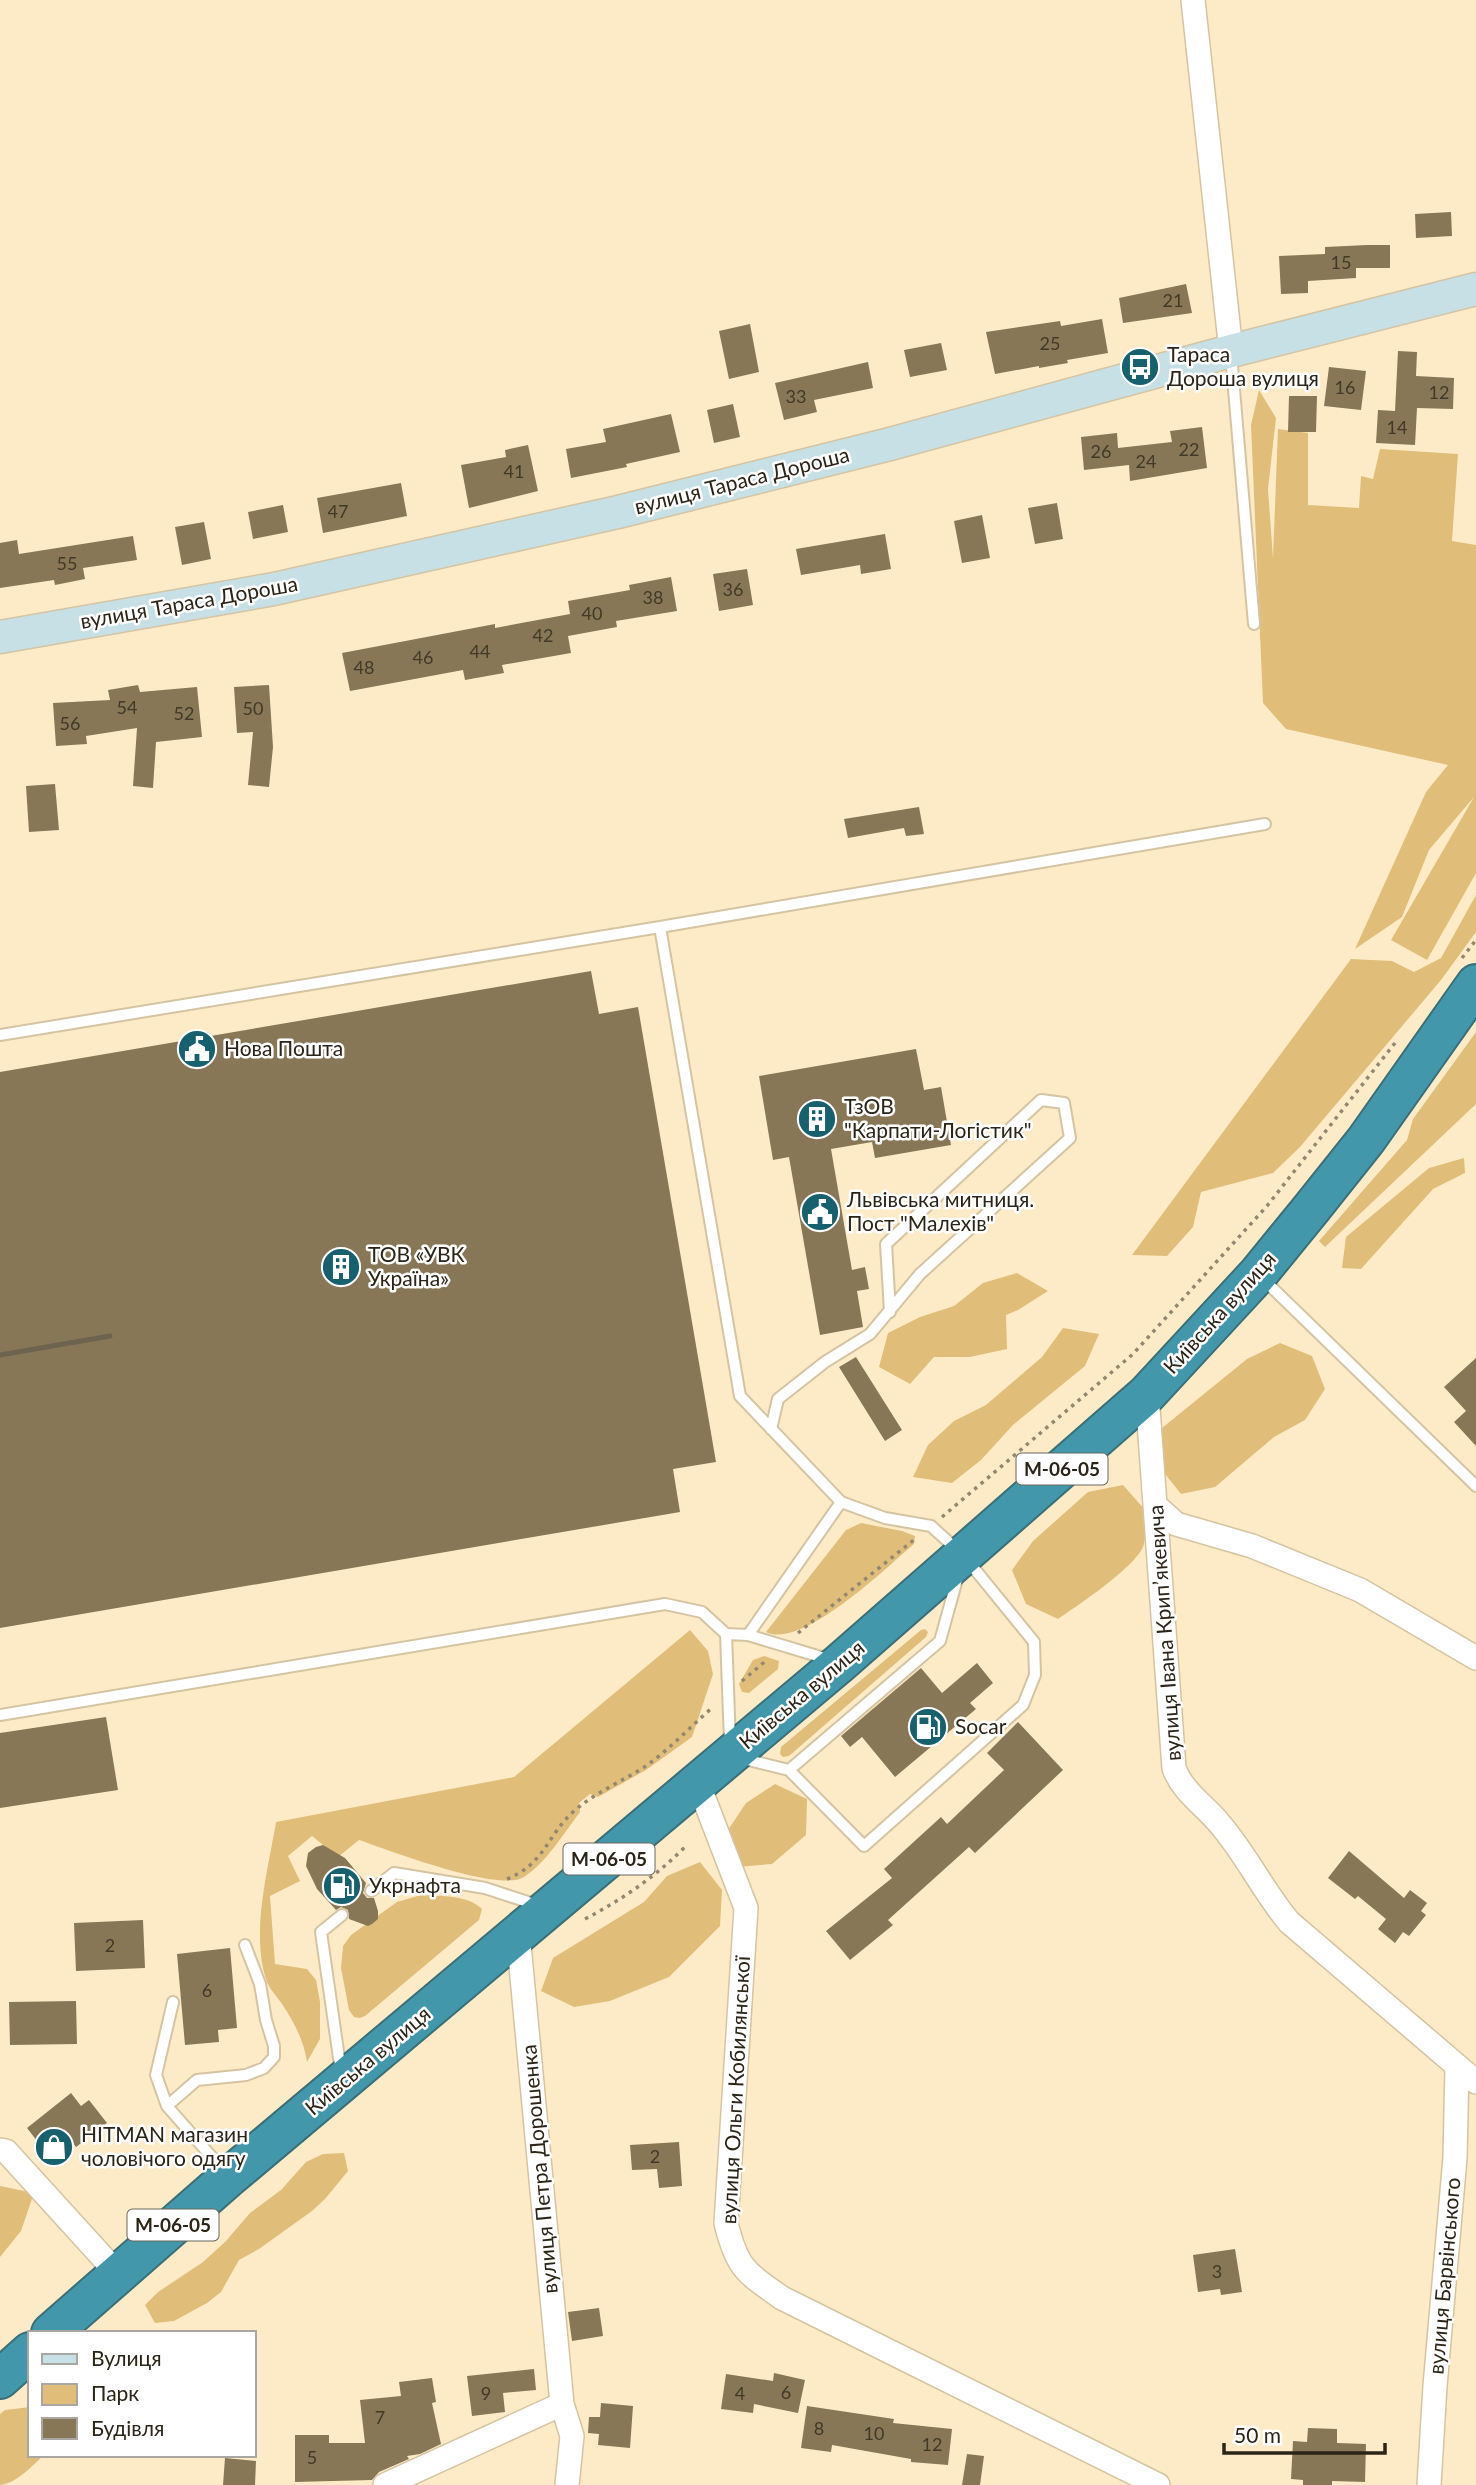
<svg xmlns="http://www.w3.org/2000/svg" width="1476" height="2485" font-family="Lato,sans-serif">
	<rect width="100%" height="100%" fill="#fdebc8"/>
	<path fill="#e0be79" d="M 1259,390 L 1276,418 L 1268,489 L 1273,558 L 1278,429 L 1308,433 L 1308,505 L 1359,508 L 1361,476 L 1373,479 L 1380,449 L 1458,454 L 1452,541 L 1476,545 L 1476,873 L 1427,960 L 1391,940 L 1474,797 L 1429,850 L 1402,917 L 1355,949 L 1426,792 L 1448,765 L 1286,729 L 1263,703 L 1251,425 Z
		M 1476,895 L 1476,932 L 1441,980 L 1300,1147 L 1273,1173 L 1201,1192 L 1193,1227 L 1167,1256 L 1132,1255 L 1351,959 L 1392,961 L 1414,972 L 1441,958 Z
		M 1476,1032 L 1476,1104 L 1325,1247 L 1319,1241 L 1407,1140 L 1413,1119 Z
		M 1464,1158 L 1465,1173 L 1433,1189 L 1361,1269 L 1342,1268 L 1346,1237 L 1429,1168 Z
		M 1017,1273 L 1048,1291 L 1018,1310 L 1006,1315 L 1007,1349 L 970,1357 L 934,1357 L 910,1384 L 879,1367 L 888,1333 L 920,1317 L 954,1306 L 983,1283 Z
		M 1063,1328 L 1099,1334 L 1085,1366 L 1013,1425 L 981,1460 L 952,1483 L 913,1477 L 928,1445 L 954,1421 L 986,1405 L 1042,1357 Z
		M 1280,1343 L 1312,1356 L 1325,1389 L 1305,1420 L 1274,1437 L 1215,1487 L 1181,1494 L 1158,1465 L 1162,1428 L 1247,1359 Z
		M 1123,1485 L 1146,1511 C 1145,1521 1146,1534 1144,1544 C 1139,1565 1077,1606 1058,1619 L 1026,1604 L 1012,1570 L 1033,1541 L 1088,1492 Z
		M 861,1523 L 902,1531 L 915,1536 L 914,1544 C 887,1567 802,1650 766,1632 L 846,1530 Z
		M 925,1629 L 928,1632 L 926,1637 L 789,1756 L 783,1757 L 780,1754 L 781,1747 L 921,1630 Z
		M 690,1630 L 708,1651 L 713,1674 L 692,1737 L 646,1770 L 598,1797 L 590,1794 L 579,1803 L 580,1812 C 564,1833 547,1862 524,1877 C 500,1893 388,1850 359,1840 L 338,1857 L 312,1836 L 288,1856 L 300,1881 L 270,1896 L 275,1964 L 307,1969 L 316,1980 L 320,2002 L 320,2039 L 307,2062 C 304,2041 294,2022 282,2004 C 277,1997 270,1989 267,1982 C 250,1935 268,1870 276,1822 L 514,1777 Z
		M 764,1656 L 779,1661 L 778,1669 L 749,1693 L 742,1692 L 739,1684 L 753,1660 Z
		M 775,1784 L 807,1799 L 806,1835 L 772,1864 L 737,1867 L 726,1833 L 746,1803 Z
		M 700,1862 L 722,1890 L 720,1926 L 669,1977 L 610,2001 L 574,2007 L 541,1991 L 553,1958 L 644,1902 L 667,1876 Z
		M 421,1895 C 441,1896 468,1895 482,1909 L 479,1920 L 365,2016 L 360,2018 L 354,2017 L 349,2010 L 341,1968 L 343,1946 L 351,1935 L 397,1902 Z
		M 344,2153 L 348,2171 L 325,2199 L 312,2211 L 259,2249 L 239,2260 L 221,2292 L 207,2303 L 174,2321 L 155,2323 L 145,2305 L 158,2292 L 203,2262 L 226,2241 L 250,2213 L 281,2190 L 306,2162 L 323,2154 Z
		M 0,2186 L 34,2193 L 21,2231 L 0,2257 Z
		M 30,2407 L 30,2455 L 44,2455 C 31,2467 17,2483 0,2485 L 0,2414 L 5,2410 Z"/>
	<path fill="#877757" d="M 1451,212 L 1452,236 L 1416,238 L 1415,214 Z
		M 1367,245 L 1390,245 L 1390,268 L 1356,268 L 1356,278 L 1308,281 L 1308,293 L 1281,294 L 1279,256 L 1325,254 L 1325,247 Z
		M 1186,284 L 1192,313 L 1123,323 L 1119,298 Z
		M 1102,319 L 1108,353 L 1067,360 L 1068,363 L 1039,368 L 1039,366 L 995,374 L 986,332 L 1060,321 L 1061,326 Z
		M 750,324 L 759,372 L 729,379 L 719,331 Z
		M 941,343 L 947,370 L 910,377 L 904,350 Z
		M 1398,351 L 1417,352 L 1416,376 L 1454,378 L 1453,409 L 1417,408 L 1415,445 L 1376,443 L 1378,410 L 1395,411 Z
		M 868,362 L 873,388 L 814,400 L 817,412 L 784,420 L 775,383 Z
		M 1329,367 L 1366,371 L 1361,410 L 1324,406 Z
		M 1289,396 L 1317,396 L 1316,432 L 1288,432 Z
		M 733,404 L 740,437 L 714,443 L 707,410 Z
		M 671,414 L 680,452 L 626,464 L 627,467 L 571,478 L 566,449 L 606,442 L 603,429 Z
		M 1202,427 L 1207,468 L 1130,481 L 1129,465 L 1084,470 L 1081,437 L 1117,433 L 1118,448 L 1172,442 L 1170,431 Z
		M 528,445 L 538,491 L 469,508 L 461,465 L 506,457 L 505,450 Z
		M 401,483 L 407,516 L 323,533 L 317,498 Z
		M 1057,503 L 1063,539 L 1035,544 L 1028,508 Z
		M 283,505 L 288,532 L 253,539 L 248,512 Z
		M 982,515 L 990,558 L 962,563 L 954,521 Z
		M 204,522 L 211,559 L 182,565 L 175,527 Z
		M 885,534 L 891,569 L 861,574 L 860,565 L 801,575 L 796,549 Z
		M 133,536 L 137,560 L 83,568 L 85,579 L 55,585 L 54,580 L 0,588 L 0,543 L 17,540 L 19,554 Z
		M 747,569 L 753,605 L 719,611 L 713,574 Z
		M 671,577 L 677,611 L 616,621 L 617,627 L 568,636 L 571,653 L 502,665 L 504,673 L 465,680 L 463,670 L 350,691 L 342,653 L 495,624 L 495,628 L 570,614 L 568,601 L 630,590 L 629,585 Z
		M 138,685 L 140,692 L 197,687 L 202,737 L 156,742 L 153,788 L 133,786 L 137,728 L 86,736 L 87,744 L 56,746 L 53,703 L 110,700 L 108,690 Z
		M 269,685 L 273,747 L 269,787 L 248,785 L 253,732 L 237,733 L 234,687 Z
		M 55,784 L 59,830 L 29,832 L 26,786 Z
		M 919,807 L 924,834 L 906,836 L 904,828 L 848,838 L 844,819 Z
		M 591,971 L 599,1014 L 638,1007 L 716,1462 L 673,1469 L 680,1512 L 0,1628 L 0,1072 Z
		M 916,1049 L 924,1090 L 941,1087 L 951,1145 L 875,1158 L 872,1142 L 831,1149 L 852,1270 L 865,1267 L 869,1289 L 857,1291 L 863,1327 L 820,1335 L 789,1157 L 773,1160 L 759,1076 Z
		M 856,1357 L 902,1430 L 885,1441 L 839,1367 Z
		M 1476,1358 L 1476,1446 L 1454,1422 L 1466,1411 L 1444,1387 Z
		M 977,1663 L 993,1683 L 970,1703 L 976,1709 L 895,1777 L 862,1737 L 850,1747 L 841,1736 L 921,1668 L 942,1693 Z
		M 106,1717 L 118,1790 L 0,1808 L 0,1733 Z
		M 1018,1722 L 1063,1770 L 975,1853 L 969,1847 L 888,1920 L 893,1925 L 850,1960 L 826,1931 L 892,1878 L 884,1869 L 941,1817 L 947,1824 L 1004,1770 L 987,1753 Z
		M 323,1845 L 345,1858 L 366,1883 L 363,1893 L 367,1898 L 374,1898 L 378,1911 L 378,1919 L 372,1924 L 368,1926 L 349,1919 L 348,1910 L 341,1907 L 336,1910 L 317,1889 L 306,1866 L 308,1853 L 316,1847 Z
		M 1349,1851 L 1404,1898 L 1410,1890 L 1427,1903 L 1421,1911 L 1426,1915 L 1409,1936 L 1403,1932 L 1395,1943 L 1378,1929 L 1386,1919 L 1358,1896 L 1355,1899 L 1328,1878 Z
		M 143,1920 L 145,1968 L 76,1971 L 74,1923 Z
		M 230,1948 L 237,2028 L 218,2030 L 219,2042 L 185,2045 L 177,1954 Z
		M 76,2001 L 77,2044 L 10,2045 L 9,2002 Z
		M 71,2093 L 81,2106 L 89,2100 L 107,2123 L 76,2147 L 73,2143 L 51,2159 L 27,2128 Z
		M 679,2142 L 682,2186 L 659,2188 L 657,2169 L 632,2170 L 630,2145 Z
		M 1235,2249 L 1242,2292 L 1221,2295 L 1220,2289 L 1198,2292 L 1193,2255 Z
		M 599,2308 L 603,2336 L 572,2341 L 568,2312 Z
		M 534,2369 L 536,2390 L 503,2393 L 505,2412 L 472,2416 L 467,2376 Z
		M 774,2373 L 805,2380 L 798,2413 L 754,2404 L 753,2413 L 721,2409 L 726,2374 L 773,2381 Z
		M 432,2378 L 436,2402 L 432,2403 L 441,2444 L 420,2454 L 407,2456 L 409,2459 L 379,2472 L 372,2480 L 295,2482 L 295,2435 L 329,2435 L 329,2443 L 365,2443 L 360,2400 L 401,2396 L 399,2382 Z
		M 601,2403 L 633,2406 L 630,2448 L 598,2445 L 599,2434 L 588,2433 L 589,2417 L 600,2417 Z
		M 807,2406 L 894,2419 L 893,2423 L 952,2429 L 948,2465 L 911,2462 L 911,2459 L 832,2445 L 831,2452 L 801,2448 Z
		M 1308,2428 L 1337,2429 L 1337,2443 L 1366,2444 L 1365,2482 L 1332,2481 L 1332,2485 L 1303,2485 L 1303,2480 L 1291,2479 L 1293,2441 L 1307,2442 Z
		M 967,2454 L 984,2456 L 980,2485 L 962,2485 Z
		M 225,2458 L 256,2461 L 255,2485 L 223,2485 Z"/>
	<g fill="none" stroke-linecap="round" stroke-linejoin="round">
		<g stroke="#d5c4a2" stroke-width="14">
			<path id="lane" d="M 1231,354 L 1254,624
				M 660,927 L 740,1396 L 841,1502 L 885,1518 L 931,1526 L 964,1556 L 1034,1642 L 1035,1675 L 1023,1705 L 864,1846 L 789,1770
				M 0,1035 L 660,927 L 1265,824
				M 1262,1278 L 1476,1486
				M 771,1429 L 778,1399 L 825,1362 L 870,1334 L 920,1274 L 1070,1138 L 1064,1103 L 1041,1100 L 886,1244 L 890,1312
				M 726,1634 L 730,1743
				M 748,1635 L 841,1502
				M 0,1715 L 665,1604 L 702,1612 L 726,1634 L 748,1635 L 831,1660
				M 740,1758 L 789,1770 L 940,1641 L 958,1576
				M 371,1891 L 394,1873 L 485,1888 L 540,1906
				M 341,2072 L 321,1932 L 342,1915
				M 167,2106 L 156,2075 L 173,2002
				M 225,2172 L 167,2106 L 197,2080 L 246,2075 L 264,2068 L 274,2057 L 274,2046 L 266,2020 L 260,1984 L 245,1945"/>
		</g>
		<g stroke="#d5c4a2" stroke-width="26">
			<path id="street" d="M 1193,0 L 1231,351
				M 1147,1394 L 1174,1768 C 1182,1791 1204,1805 1219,1823 C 1246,1854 1263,1891 1289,1922 L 1476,2082
				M 1155,1505 L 1176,1524 L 1252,1546 L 1360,1590 L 1476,1658
				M 698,1783 L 746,1908 L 726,2223 C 737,2268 745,2272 782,2298 L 1158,2485
				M 518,1934 L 562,2404 L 572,2436 L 567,2485
				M 0,2150 L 6,2151 L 117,2273
				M 385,2485 L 562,2404
				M 1429,2485 L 1435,2386 L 1455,2158 L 1457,2067"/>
		</g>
		<g stroke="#d5c4a2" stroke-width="35">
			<path id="secondary" d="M 0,637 L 274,589 L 618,512 L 890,444 L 1231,351 L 1476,289"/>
		</g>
		<g stroke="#3a6f77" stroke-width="42">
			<path id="highway" d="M 51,2333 L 229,2177 L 840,1663 L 1147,1394 L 1258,1274 L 1311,1209 L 1366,1140 L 1476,984
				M 0,2379 L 30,2352"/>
		</g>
		<path stroke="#93876f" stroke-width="3.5" stroke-dasharray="3.5 5" stroke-linecap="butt" d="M 1462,958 L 1476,940
			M 942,1517 L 1133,1354 L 1267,1206 L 1395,1043
			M 798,1633 L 915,1539
			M 742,1681 L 768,1659
			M 507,1879 C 545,1864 547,1835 574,1811 C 595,1793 620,1782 643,1768 C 668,1751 690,1727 713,1707
			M 585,1919 C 623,1899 655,1877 685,1847"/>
		<use href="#lane" stroke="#fff" stroke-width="10"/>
		<use href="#street" stroke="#fff" stroke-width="23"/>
		<use href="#secondary" stroke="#c6e0e6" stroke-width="32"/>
		<use href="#highway" stroke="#4298aa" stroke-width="38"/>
		<path stroke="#6e634f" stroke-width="5" d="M 0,1355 L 110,1336"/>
	</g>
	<defs>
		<g id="bus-disc" transform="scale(2.0125)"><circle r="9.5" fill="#17616f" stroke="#fff"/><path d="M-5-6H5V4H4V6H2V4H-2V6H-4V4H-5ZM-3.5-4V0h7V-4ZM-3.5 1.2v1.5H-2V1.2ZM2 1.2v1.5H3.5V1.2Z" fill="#fff"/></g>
		<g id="civic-disc" transform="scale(2.0125)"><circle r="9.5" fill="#17616f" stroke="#fff"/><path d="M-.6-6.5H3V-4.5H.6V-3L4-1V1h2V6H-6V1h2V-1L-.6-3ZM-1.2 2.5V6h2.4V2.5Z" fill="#fff"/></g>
		<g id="building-disc" transform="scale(2.0125)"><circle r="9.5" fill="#17616f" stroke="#fff"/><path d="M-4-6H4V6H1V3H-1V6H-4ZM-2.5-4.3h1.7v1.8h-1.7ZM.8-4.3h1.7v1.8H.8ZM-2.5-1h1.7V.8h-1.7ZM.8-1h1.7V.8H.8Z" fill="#fff"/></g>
		<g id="fuel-disc" transform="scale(2.0125)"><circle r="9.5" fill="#17616f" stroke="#fff"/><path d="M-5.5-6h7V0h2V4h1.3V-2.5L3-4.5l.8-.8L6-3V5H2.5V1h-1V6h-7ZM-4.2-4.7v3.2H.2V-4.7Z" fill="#fff"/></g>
		<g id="shop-disc" transform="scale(2.0125)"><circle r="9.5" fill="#17616f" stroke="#fff"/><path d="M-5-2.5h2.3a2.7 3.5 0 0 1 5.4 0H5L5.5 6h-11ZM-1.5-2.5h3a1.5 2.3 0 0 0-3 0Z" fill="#fff"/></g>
	</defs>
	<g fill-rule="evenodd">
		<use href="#bus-disc" x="1140" y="367"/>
		<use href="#civic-disc" x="197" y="1049"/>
		<use href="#building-disc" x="817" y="1119"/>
		<use href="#civic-disc" x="820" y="1212"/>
		<use href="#building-disc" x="341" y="1267"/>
		<use href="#fuel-disc" x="928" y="1727"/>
		<use href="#fuel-disc" x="342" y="1886"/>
		<use href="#shop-disc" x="54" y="2147"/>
	</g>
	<g text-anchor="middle" stroke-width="5" stroke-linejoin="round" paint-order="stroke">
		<g font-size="18" fill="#423927">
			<text x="1341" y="269">15</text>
			<text x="1173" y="307">21</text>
			<text x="1050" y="350">25</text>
			<text x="1345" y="394">16</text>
			<text x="1439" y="399">12</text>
			<text x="796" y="403">33</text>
			<text x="1397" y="434">14</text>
			<text x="1189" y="456">22</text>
			<text x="1101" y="458">26</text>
			<text x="1146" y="468">24</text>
			<text x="514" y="478">41</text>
			<text x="338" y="518">47</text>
			<text x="67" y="570">55</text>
			<text x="733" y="596">36</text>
			<text x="653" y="604">38</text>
			<text x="592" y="620">40</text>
			<text x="543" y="642">42</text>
			<text x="480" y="658">44</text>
			<text x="423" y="664">46</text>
			<text x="364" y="674">48</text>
			<text x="127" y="714">54</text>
			<text x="253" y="715">50</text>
			<text x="184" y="720">52</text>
			<text x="70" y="730">56</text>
			<text x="110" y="1952">2</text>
			<text x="207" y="1997">6</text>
			<text x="655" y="2163">2</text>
			<text x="1217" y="2278">3</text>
			<text x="786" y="2399">6</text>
			<text x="486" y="2400">9</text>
			<text x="740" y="2400">4</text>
			<text x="380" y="2424">7</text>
			<text x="819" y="2435">8</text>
			<text x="874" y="2440">10</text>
			<text x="932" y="2451">12</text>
			<text x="312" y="2464">5</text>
		</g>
		<g fill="#fff" stroke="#6b665d" stroke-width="2">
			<rect x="1016.5" y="1453.5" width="91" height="31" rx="5"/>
			<rect x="563.5" y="1843.5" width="91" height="31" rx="5"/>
			<rect x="127.5" y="2209.5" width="91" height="31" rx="5"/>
		</g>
		<g font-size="19" font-weight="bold" fill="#2b2417">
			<text x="1062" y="1476">М-06-05</text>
			<text x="609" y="1866">М-06-05</text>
			<text x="173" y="2232">М-06-05</text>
		</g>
		<g font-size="21" fill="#2b2417" stroke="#fff" text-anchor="start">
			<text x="1167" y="362">Тараса<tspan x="1167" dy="24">Дороша вулиця</tspan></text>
			<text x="224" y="1056">Нова Пошта</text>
			<text x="844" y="1114">ТзОВ<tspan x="844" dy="24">"Карпати-Логістик"</tspan></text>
			<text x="847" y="1207">Львівська митниця.<tspan x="847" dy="24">Пост "Малехів"</tspan></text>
			<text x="368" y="1262">ТОВ «УВК<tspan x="368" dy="24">Україна»</tspan></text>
			<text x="955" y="1734">Socar</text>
			<text x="369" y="1893">Укрнафта</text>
			<text x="81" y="2142">HITMAN магазин<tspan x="81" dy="24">чоловічого одягу</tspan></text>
		</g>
		<g font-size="21" fill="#2b2417" stroke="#fff">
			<text transform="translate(742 481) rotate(-14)" y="7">вулиця Тараса Дороша</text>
			<text transform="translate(189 603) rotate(-10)" y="7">вулиця Тараса Дороша</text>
			<text transform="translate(1220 1313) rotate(-48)" y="7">Київська вулиця</text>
			<text transform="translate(1165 1633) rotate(-94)" y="7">вулиця Івана Крипʼякевича</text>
			<text transform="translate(802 1695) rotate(-40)" y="7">Київська вулиця</text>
			<text transform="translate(368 2061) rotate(-40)" y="7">Київська вулиця</text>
			<text transform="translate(736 2090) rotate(-87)" y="7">вулиця Ольги Кобилянської</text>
			<text transform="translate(540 2169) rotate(-95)" y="7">вулиця Петра Дорошенка</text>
			<text transform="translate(1445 2276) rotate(-85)" y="7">вулиця Барвінського</text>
		</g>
	</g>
	<rect x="28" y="2331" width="228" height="126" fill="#ffffff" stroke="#aaa7a2" stroke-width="2"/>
	<rect x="42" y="2354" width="35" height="10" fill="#c6e0e6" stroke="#aaa7a2" stroke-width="2"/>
	<text x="91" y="2366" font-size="21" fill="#2b2417">Вулиця</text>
	<rect x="42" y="2384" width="35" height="21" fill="#e0be79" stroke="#aaa7a2" stroke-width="2"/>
	<text x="91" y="2401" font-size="21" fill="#2b2417">Парк</text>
	<rect x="42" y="2418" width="35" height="21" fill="#877757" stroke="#aaa7a2" stroke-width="2"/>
	<text x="91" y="2436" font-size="21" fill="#2b2417">Будівля</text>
	<path d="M1224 2443v10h161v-10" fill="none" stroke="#2b2417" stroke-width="3.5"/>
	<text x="1234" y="2443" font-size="21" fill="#2b2417" stroke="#ffffff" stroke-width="5" paint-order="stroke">50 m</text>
</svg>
